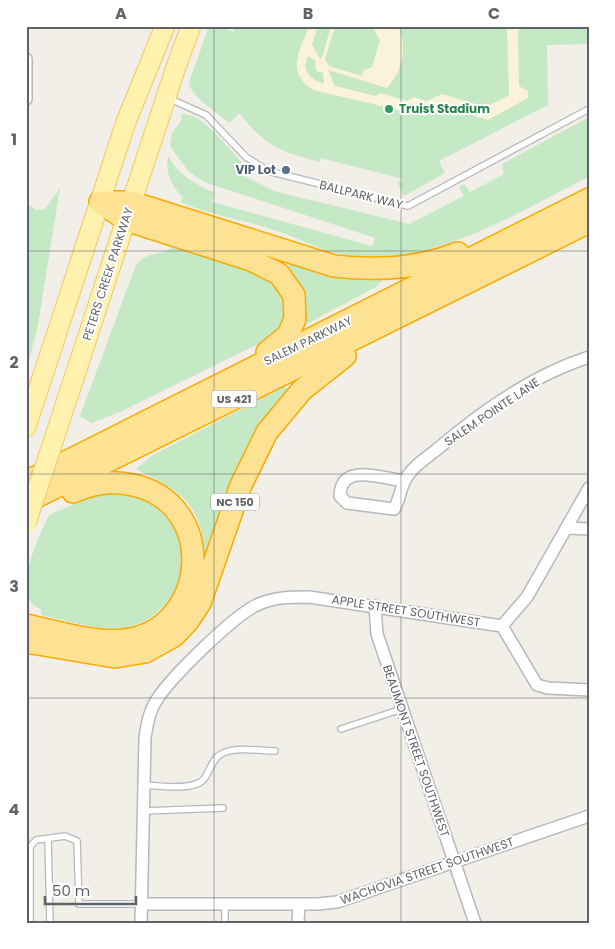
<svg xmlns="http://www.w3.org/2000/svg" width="615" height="949" font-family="Poppins,sans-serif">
	<rect width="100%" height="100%" fill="#f1efe8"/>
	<path fill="#c5e8c5" d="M 209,26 L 219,26 L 233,32 L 235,26 L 589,26 L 589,44 L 547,45 L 548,105 L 439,161 L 445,173 L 404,196 L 397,183 L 403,179 L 321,158 L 320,162 C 284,153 262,145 240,113 L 229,123 C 219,113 189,96 189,82 Z
		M 181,114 C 204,112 229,151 246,166 L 240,174 L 274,191 L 409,224 L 464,196 L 459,187 L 464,184 L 470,192 L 504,174 L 502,164 L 589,117 L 589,177 C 513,214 419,276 331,252 C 311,246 292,235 271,229 C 240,219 210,215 180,202 L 183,198 C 171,185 165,173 168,156 C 179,175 194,184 214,192 L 212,202 L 372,246 L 375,238 L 204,182 L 188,171 L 170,146 L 172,133 L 182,119 Z
		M 60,188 L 38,325 L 26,372 L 26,202 L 36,210 L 45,209 Z
		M 172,248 C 211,254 331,282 268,339 L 120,412 L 91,423 L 80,416 L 136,265 C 149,250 158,257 172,248 Z
		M 290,263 L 381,277 L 382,281 L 376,287 L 297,329 L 285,273 Z
		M 284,387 L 293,391 L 210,558 L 205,555 C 201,501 180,492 136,469 L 151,456 Z
		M 106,494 C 121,494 136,493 151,499 C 157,501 162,510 167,515 C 171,520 179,526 181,533 C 196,577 160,630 112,629 C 93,629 62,619 41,615 L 41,609 C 8,599 39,536 49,515 L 86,499 Z"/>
	<path fill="#fbf3d9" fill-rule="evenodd" d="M 309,26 L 318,26 L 312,44 L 320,59 L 322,58 L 331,26 L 335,26 L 325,59 L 329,66 L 362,76 L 364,70 L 372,67 L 380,40 L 374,30 L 360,26 L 398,26 C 408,49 403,70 387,88 L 328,70 L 335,86 L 376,96 L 381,93 L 407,101 L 414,97 L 427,101 L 442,94 L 486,107 L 509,95 L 507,26 L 525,26 L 518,31 L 519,86 L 528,91 L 528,98 L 488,120 L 443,106 L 424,116 L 313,90 C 285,71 300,52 309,26 ZM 308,56 L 316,61 L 315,67 L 317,71 L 323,73 L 324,84 C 309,79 301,70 308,56 Z"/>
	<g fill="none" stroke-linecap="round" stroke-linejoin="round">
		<g stroke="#b5b8bc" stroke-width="8">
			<path id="service" d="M 168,98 L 206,115 L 246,157 L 268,171 L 408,206 L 589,109
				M 341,729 L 402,709
				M 144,785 C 158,786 195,791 204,779 C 210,771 212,759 221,754 C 236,746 259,751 275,751
				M 144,811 L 223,808
				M 48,839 L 50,923
				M 30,923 L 30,847 L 36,840 L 65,836 L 77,841 L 79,904 L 142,904
				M 225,923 L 225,904"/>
		</g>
		<g stroke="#b5b8bc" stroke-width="14">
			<path id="minor" d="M 26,59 L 26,99
				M 404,481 C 381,478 341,462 340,496 L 347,503 L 394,509 C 401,498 400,484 409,474 C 415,465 426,458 435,451 C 479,413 533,375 589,357
				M 567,528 L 589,529
				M 375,606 L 377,634 L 475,923
				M 502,626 L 527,597 L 589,488
				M 142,904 L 318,904 L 337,902 L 589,816
				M 141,923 L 145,738 C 147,725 149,712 156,701 C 170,678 235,614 259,604 C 275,597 291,597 309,597 L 502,626 L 537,685 L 548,688 L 589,690
				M 298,923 L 299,904"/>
		</g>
		<g stroke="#f2c960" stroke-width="21">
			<path id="primary" d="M 26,427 L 126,122 L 165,26
				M 54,439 L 175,70 L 191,26"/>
		</g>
		<g stroke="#f9ab00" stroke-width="24">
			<path id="motorway" d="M 100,202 L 131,202 L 334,266 C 376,271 418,269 458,253
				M 100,202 L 126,220 L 251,260 L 279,274 L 294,295 L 295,319 L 288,335 L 267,352
				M 26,482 L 589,199
				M 26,502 L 589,222
				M 26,625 C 55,631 95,644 124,640 C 208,630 220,504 133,485 C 112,480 93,483 73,492
				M 26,642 L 115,657 L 145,652 L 174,636 L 188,621 L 200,603 L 241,485 L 267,432 L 302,390 L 345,356"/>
		</g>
		<use href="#service" stroke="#fff" stroke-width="5.5"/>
		<use href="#minor" stroke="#fff" stroke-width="11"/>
		<use href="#primary" stroke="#fff2af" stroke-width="19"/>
		<use href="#motorway" stroke="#fde293" stroke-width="21"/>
		<g stroke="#f2c960" stroke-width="21" stroke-linecap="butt">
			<path id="primary-bridge" d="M 26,523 L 54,439"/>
		</g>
		<use href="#primary-bridge" stroke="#fff2af" stroke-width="19"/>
	</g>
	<path fill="none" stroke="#5f6368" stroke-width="1" stroke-opacity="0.55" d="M 214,26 L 214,923M 401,26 L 401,923M 26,251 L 589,251M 26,474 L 589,474M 26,698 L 589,698"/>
	<circle fill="#2e9e5b" stroke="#fff" stroke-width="2" cx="389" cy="109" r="5"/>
	<circle fill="#5c6f8a" stroke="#fff" stroke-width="2" cx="286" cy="170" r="5"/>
	<g text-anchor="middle" stroke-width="4" stroke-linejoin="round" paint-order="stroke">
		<g fill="#fff" stroke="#8f9295" stroke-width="1">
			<rect x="211.5" y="390.5" width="45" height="17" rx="4"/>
			<rect x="211" y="493.5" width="48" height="17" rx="4"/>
		</g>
		<g font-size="11" font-weight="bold" fill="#5f6368">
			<text x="234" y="403">US 421</text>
			<text x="235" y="506">NC 150</text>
		</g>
		<g font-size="12" font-weight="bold" fill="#27864d" stroke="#fff" text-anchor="start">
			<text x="399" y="113">Truist Stadium</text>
		</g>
		<g font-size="12" font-weight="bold" fill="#4e5e75" stroke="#fff" text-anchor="end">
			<text x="276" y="174">VIP Lot</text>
		</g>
		<g font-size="12" fill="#5f6368" stroke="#fff">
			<text transform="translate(361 195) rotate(14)" y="4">BALLPARK WAY</text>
			<text transform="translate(108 274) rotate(-72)" y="4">PETERS CREEK PARKWAY</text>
			<text transform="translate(308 341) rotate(-26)" y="4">SALEM PARKWAY</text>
			<text transform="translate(492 412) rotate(-34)" y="4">SALEM POINTE LANE</text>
			<text transform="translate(406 611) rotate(9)" y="4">APPLE STREET SOUTHWEST</text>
			<text transform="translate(416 751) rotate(71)" y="4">BEAUMONT STREET SOUTHWEST</text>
			<text transform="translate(427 871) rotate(-19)" y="4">WACHOVIA STREET SOUTHWEST</text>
		</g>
	</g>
	<rect width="615" height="949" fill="none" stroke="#ffffff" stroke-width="55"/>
	<path d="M45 896v8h91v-8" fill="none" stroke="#5f6368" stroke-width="2.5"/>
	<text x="52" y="896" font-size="15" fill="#5f6368" stroke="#ffffff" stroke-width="4" paint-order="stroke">50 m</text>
	<rect x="28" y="28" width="560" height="894" fill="none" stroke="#5f6368" stroke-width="2"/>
	<g font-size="16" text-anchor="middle" font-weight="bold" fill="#5f6368">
		<text x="121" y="19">A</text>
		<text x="308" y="19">B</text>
		<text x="494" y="19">C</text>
		<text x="14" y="145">1</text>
		<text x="14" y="368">2</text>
		<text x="14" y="592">3</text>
		<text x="14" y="815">4</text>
	</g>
</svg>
